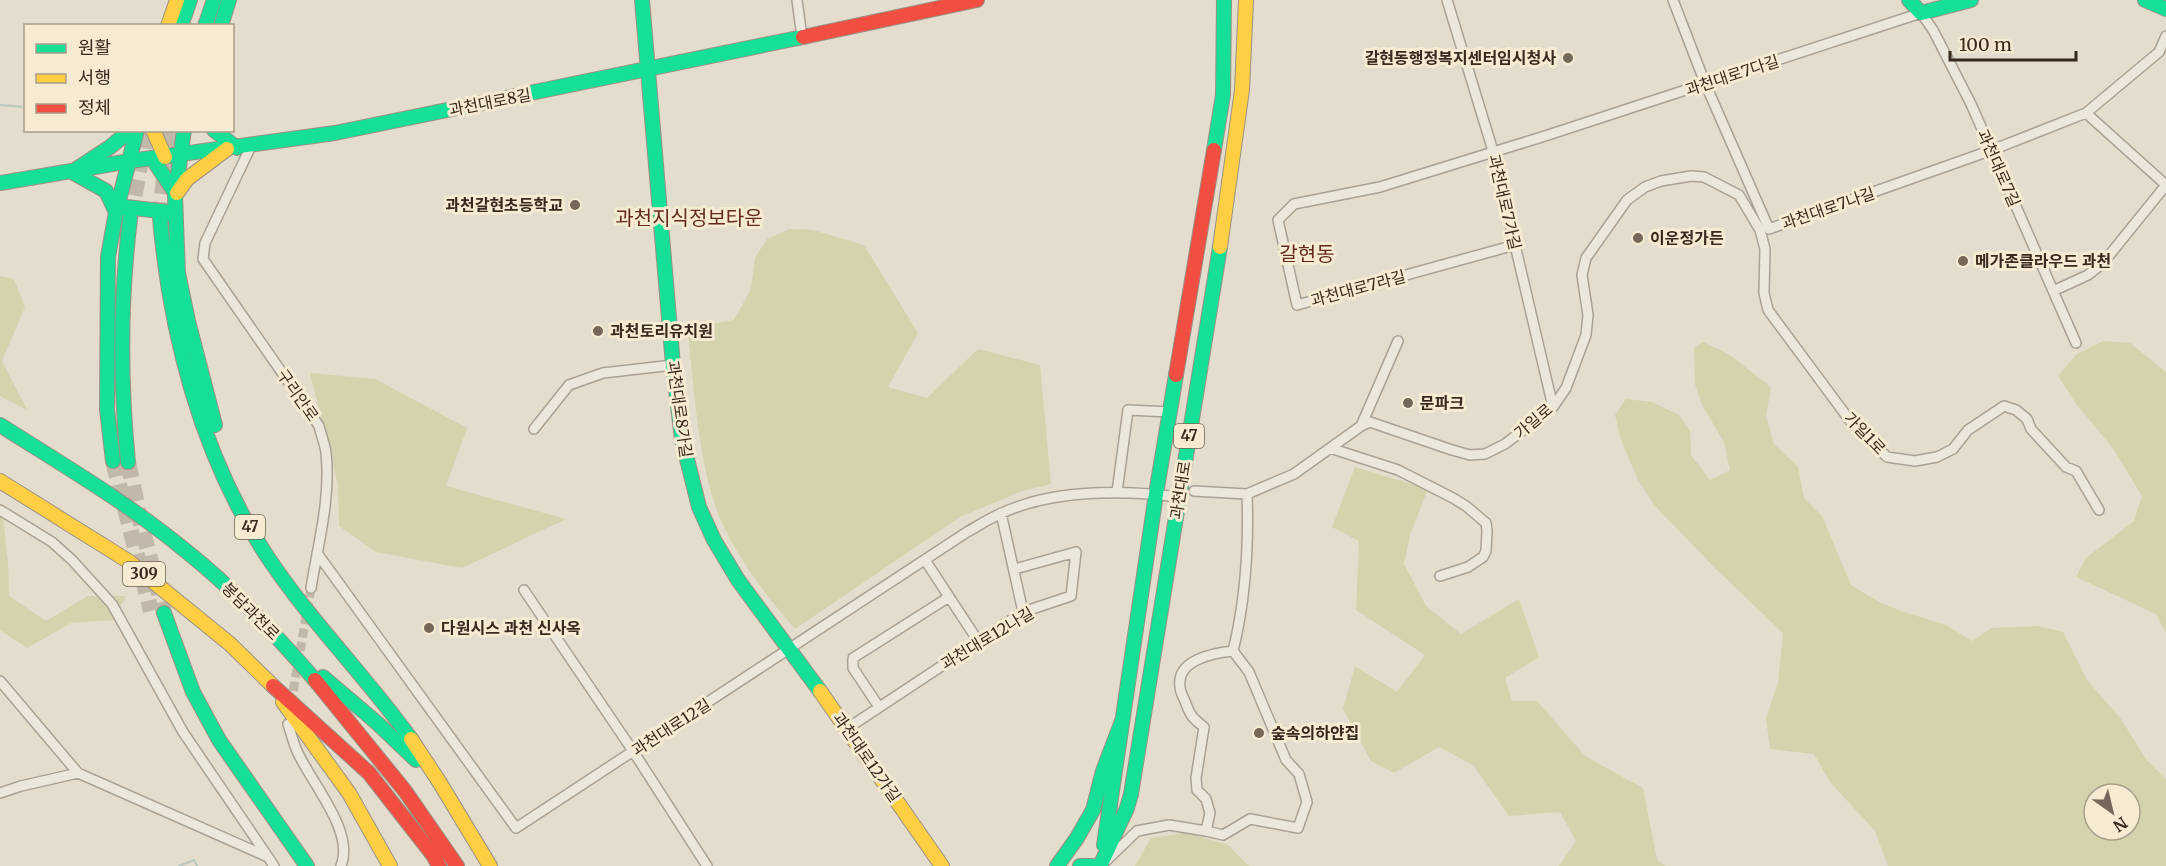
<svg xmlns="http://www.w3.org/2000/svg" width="2166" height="866" font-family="Merriweather,'Noto Sans KR',serif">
	<rect width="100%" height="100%" fill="#e4dccc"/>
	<path fill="#d4d3ae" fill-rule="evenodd" d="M 789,229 L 813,230 L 864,245 L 918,333 L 888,387 L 927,398 L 978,349 L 1040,365 L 1051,484 L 1022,491 L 960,517 L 795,629 C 769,599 744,567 726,531 C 698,477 695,389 687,328 L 734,320 L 751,289 L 755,258 L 767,239 Z
		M 0,276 L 14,279 L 25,307 L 2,361 L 27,410 L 0,396 Z
		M 2103,341 L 2130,343 L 2166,372 L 2166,633 L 2156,614 L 2076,577 L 2086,558 L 2134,521 L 2142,496 L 2112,447 L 2077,405 L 2058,376 L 2077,354 Z
		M 1703,342 L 1730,355 L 1771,387 L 1766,416 L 1774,444 L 1798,467 L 1804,498 L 1822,516 L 1851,585 L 1879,602 L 1901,611 L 1946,625 L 1972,641 L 1991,628 L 2037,626 L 2063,632 L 2087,680 L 2121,719 L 2146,759 L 2166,779 L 2166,866 L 1888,866 L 1875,831 L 1830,782 L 1814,754 L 1770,749 L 1766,718 L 1778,683 L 1783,633 L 1717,570 L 1655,506 L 1638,480 L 1621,440 L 1615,415 L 1626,399 L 1652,402 L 1679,415 L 1690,431 L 1691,455 L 1710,480 L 1730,470 L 1724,442 L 1702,405 L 1695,384 L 1694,348 ZM 2094,794 L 2130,794 L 2130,830 L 2094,830 Z
		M 310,373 L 375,379 L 467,428 L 446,486 L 566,519 L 462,568 L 376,552 L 339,526 L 338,485 Z
		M 1355,467 L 1428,489 L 1410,535 L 1404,564 L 1426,606 L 1461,634 L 1519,599 L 1539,657 L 1505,678 L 1512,701 L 1537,701 L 1585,756 L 1643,788 L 1657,860 L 1665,866 L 1559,866 L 1576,841 L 1560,812 L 1509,816 L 1473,765 L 1439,747 L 1394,773 L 1371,761 L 1343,709 L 1355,666 L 1397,692 L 1425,655 L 1356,610 L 1359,541 L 1332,527 Z
		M 0,507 L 2,507 L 8,563 L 9,596 L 46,621 L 88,596 L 126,596 L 114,620 L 71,623 L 27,648 L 0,630 Z
		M 1187,833 L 1228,845 L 1249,866 L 1135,866 L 1151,838 Z"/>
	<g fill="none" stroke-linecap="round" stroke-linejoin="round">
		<path stroke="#b8c8be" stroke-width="2" d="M 0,105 L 26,107
			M 179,866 L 194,860 L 197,866"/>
		<path stroke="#c1b8a9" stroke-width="9" stroke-dasharray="9 4.5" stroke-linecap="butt" d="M 291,704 L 311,588"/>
		<path stroke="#c1b8a9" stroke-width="16" stroke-dasharray="16 8" stroke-linecap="butt" d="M 160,218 L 164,177 L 171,130
			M 130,219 L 147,130
			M 113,461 L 151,611
			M 128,462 L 141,524 L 164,613"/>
		<g stroke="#a9a195" stroke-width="12">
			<path id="street" d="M 797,0 L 802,37
				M 1447,0 L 1493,151 L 1553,407
				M 1673,0 L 1705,83 L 1769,229 L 1992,150 L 2086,113 L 2159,52 L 2166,36
				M 2086,113 L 2166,185
				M 251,146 L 205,243 L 203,259 L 319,426 C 321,435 325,444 326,453 C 331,498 318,544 311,588
				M 1515,245 L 1297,305 L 1278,220 L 1294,204 L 1380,187 L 1545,136 L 1921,13 L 1933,30 L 1971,104 L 2076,343
				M 2053,291 L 2088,275 L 2103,263 L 2166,185
				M 1361,426 L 1398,341
				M 534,429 L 569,385 L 603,373 L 673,365
				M 1330,448 L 1398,470 L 1453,498 L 1466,506 L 1486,523 L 1487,531 L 1486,551 L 1483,557 L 1468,567 L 1440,576
				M 1194,491 L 1247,494 L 1294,474 L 1361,426 L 1370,422 L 1452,450 L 1470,455 L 1485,454 L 1505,444 L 1553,407 L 1566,388 L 1586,335 L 1588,315 L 1582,275 L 1586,258 L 1627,200 L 1645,187 L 1661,181 L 1691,176 L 1704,177 L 1739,195 L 1760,230 L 1765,249 L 1764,293 L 1768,310 L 1851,422 L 1887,457 L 1915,461 L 1937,457 L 1953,449 L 1968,430 L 2004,406 L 2016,410 L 2027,419 L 2031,429 L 2066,467 L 2076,471 L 2099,510
				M 1117,492 L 1128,410 L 1170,412
				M 0,510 L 52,542 L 72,560 L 112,604 L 183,732 L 268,857
				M 1001,513 L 1023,612
				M 317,553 L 516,828 L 967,532 C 978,526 988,519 1000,514 C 1052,489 1123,490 1179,497
				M 925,560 L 978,641
				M 524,590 L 633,751 L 707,866
				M 0,681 L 78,773 L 268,857 L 274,866
				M 879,707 L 853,668 L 853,658 L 949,597
				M 288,724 C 291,733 293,742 297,751 C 311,783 355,831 341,866
				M 848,728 L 1023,612 L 1071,596 L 1076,552 L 1015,569
				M 0,793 L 21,786 L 78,773
				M 1206,831 L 1223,835 L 1250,819 L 1298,828 L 1307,802 L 1299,774 L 1286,760 L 1249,672 L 1233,651
				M 1107,860 L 1137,831 L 1169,825 L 1206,831 L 1210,813 L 1206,799 L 1197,790 L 1196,778 L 1204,727 C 1192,718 1190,715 1185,701 C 1183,697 1180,691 1180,687 C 1176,660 1213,653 1233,651 C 1246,598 1249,548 1247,494"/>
		</g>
		<g stroke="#999185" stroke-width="16">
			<path id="fast" d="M 642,0 L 673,365 L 682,439 L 699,507 L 714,540 L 738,580 L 820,691
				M 1909,0 L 1921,13 L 1971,0
				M 2145,0 L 2166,9
				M 181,26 L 190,0
				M 205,26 L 214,0
				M 221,26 L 229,0
				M 184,130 L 175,196 L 178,273 L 188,321 L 215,425
				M 214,130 L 237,148
				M 1214,150 L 1223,95 L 1224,0
				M 152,158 L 176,194
				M 72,172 L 110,147 L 131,130
				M 72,172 L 106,191 L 116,212
				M 0,183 L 130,161 L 335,133 L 803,37
				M 116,210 L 126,207 L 168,212 L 172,215
				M 160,218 C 170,334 201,454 265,553 C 308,619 365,675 411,739
				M 0,425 C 63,465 128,503 186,551 C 234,589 275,634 315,680
				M 113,461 L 107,409 L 108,257 L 116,212 L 137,130
				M 128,462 C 120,381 120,300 130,219
				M 164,613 L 193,692 L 219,740 L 307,866
				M 323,677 L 376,722 L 416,760
				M 1104,845 L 1156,494 L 1176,375
				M 1057,866 L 1077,838 L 1093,810 L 1103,771 L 1122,721
				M 1080,866 L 1092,866
				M 1100,866 L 1127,808 L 1131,794 L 1220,247"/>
		</g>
		<g stroke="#999185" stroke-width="16">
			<path id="slow" d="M 168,26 L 177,0
				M 153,130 L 165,157
				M 177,193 L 187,179 L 227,149
				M 1220,247 L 1242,90 L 1246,0
				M 0,481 L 128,561 L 230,644 L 273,686
				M 820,691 L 942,866
				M 283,702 L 349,793 L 390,866
				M 411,739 L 440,783 L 490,866"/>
		</g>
		<g stroke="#999185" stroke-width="16">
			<path id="jam" d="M 803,37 L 977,0
				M 1176,375 L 1214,150
				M 315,680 L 405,791 L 457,866
				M 273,686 L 369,773 L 433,855 L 439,866"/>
		</g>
		<use href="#street" stroke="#ece7dd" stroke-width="9"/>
		<use href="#fast" stroke="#16e098" stroke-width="14"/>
		<use href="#slow" stroke="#ffcf43" stroke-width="14"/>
		<use href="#jam" stroke="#f24e42" stroke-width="14"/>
	</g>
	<g fill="#74685b" stroke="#f5ead2" stroke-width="2">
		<circle cx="1568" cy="58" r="6"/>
		<circle cx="575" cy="205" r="6"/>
		<circle cx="1638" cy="238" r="6"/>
		<circle cx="1963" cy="261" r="6"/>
		<circle cx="598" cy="331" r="6"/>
		<circle cx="1408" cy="403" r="6"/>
		<circle cx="429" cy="628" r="6"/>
		<circle cx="1259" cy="733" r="6"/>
	</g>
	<g text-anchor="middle" stroke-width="6" stroke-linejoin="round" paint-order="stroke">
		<g fill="#f5ead2" stroke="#706454" stroke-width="1.5">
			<rect x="1174" y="424" width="30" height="24" rx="4.5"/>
			<rect x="235" y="515" width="30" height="24" rx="4.5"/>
			<rect x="123" y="562" width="42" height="24" rx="4.5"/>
		</g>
		<g font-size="15" font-weight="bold" fill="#372a1e">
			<text x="1189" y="441">47</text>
			<text x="250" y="532">47</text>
			<text x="144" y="579">309</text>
		</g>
		<g font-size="16" font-weight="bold" fill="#372a1e" stroke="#f5ead2" text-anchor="start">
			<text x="1556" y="64" text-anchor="end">갈현동행정복지센터임시청사</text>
			<text x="563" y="211" text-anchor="end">과천갈현초등학교</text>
			<text x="1650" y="244">이운정가든</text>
			<text x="1975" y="267">메가존클라우드 과천</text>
			<text x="610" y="337">과천토리유치원</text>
			<text x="1420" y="409">문파크</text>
			<text x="441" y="634">다원시스 과천 신사옥</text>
			<text x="1271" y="739">숲속의하얀집</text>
		</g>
		<g font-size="16" fill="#372a1e" stroke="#f5ead2">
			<text transform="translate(1732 75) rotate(-18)" y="6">과천대로7다길</text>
			<text transform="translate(490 102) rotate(-11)" y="6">과천대로8길</text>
			<text transform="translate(1999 168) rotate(66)" y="6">과천대로7길</text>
			<text transform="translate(1505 202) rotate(77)" y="6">과천대로7가길</text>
			<text transform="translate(1828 208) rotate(-19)" y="6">과천대로7나길</text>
			<text transform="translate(1358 288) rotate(-15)" y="6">과천대로7라길</text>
			<text transform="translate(298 395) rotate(55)" y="6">구리안로</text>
			<text transform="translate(680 409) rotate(82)" y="6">과천대로8가길</text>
			<text transform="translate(1533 421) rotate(-40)" y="6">가일로</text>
			<text transform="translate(1865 433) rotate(46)" y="6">가일1로</text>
			<text transform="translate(1180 490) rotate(-81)" y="6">과천대로</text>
			<text transform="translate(251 611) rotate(45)" y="6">봉담과천로</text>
			<text transform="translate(987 638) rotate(-31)" y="6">과천대로12나길</text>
			<text transform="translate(671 727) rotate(-33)" y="6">과천대로12길</text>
			<text transform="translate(867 757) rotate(55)" y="6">과천대로12가길</text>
		</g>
		<g font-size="20" fill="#632b1d" stroke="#f5ead2">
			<text x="689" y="225">과천지식정보타운</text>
			<text x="1307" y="261">갈현동</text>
		</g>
	</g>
	<rect x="24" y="24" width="210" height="108" fill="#f5ead2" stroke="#a99d8a" stroke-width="1.5"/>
	<rect x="36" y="44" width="30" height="9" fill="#16e098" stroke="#a99d8a" stroke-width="1.5"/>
	<text x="78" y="54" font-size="18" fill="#372a1e">원활</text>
	<rect x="36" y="74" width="30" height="9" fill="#ffcf43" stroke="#a99d8a" stroke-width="1.5"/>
	<text x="78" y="84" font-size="18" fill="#372a1e">서행</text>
	<rect x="36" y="104" width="30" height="9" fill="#f24e42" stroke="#a99d8a" stroke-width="1.5"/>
	<text x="78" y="114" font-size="18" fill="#372a1e">정체</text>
	<g transform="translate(2112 812) rotate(146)"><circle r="28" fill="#f5ead2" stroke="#a99d8a" stroke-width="1.5"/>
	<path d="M0-4.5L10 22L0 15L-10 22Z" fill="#74685b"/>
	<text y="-9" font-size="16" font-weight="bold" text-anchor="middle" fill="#372a1e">N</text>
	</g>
	<path d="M1950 51v9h126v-9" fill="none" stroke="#372a1e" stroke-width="3"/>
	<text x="1959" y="51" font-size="18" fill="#372a1e" stroke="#f5ead2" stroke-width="4.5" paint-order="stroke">100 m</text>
</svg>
